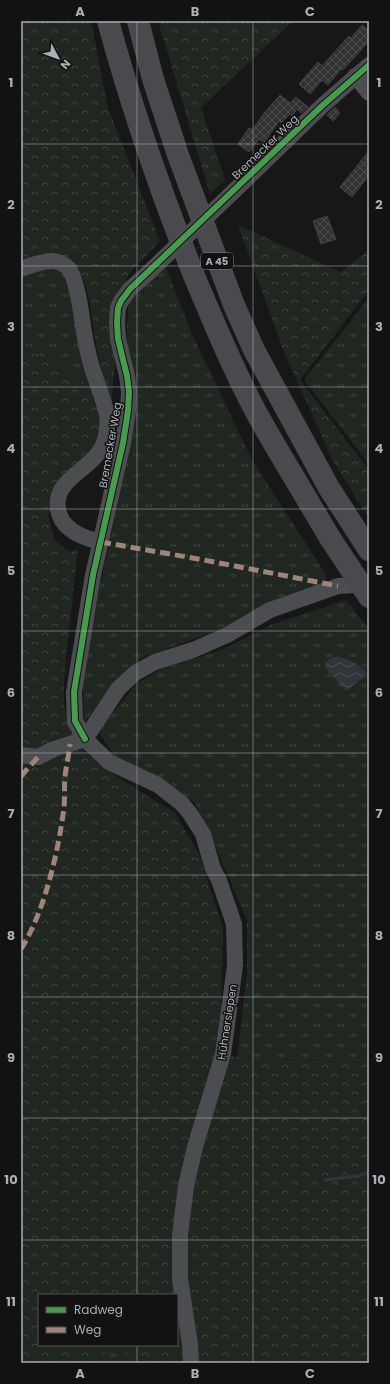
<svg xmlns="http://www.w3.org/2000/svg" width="390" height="1384" font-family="Poppins,sans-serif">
	<defs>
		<pattern id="grass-tufts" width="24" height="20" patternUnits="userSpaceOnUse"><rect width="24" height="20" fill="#202620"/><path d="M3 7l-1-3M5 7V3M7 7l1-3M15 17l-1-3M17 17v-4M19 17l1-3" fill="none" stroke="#3e433e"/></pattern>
		<pattern id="forest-crowns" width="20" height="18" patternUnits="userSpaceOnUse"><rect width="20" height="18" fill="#202620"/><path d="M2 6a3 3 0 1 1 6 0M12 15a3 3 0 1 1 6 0" fill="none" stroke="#3e433e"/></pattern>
		<pattern id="water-waves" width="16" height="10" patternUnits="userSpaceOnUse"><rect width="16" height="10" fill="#2e363a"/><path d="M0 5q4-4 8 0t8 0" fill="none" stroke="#4a5154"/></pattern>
		<pattern id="building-cross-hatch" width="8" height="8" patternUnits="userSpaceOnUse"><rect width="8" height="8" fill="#323233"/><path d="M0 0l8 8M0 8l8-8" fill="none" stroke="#4d4d4e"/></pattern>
	</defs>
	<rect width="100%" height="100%" fill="#171718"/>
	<path fill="url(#grass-tufts)" d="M 165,265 L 192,334 L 252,460 L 325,573 L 328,590 L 144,657 L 123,675 L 84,723 L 83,677 L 97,599 L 125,470 L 138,393 L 126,339 L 129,301 Z
		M 39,268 L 57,268 L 65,276 L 71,288 L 90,386 L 28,349 L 21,353 L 21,276 Z
		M 369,298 L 369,464 L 304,380 Z
		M 346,600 L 369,629 L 369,1063 L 237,1057 L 247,974 L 247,921 L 224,866 L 195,803 L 117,760 L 98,731 L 137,683 L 162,669 L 221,650 L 273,624 Z
		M 107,1345 L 112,1345 L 140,1363 L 103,1363 Z"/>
	<path fill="url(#forest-crowns)" d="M 21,21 L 91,21 L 108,108 L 160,241 L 129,274 L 114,302 L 109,323 L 116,354 L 111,407 C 105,384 99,361 95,338 C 90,306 90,253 44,254 C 37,254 28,258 21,260 Z
		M 158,21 L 293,21 L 201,108 L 225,180 L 210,194 Z
		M 238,225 L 341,272 L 369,250 L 369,290 L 300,380 L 369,470 L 369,519 L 333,461 L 284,352 Z
		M 28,349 L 90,386 L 106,416 L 92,447 L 48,514 L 54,540 L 70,552 L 78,549 L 66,656 L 64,683 L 64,707 L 84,748 L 119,778 L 175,813 L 199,854 L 223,928 L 220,1055 L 237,1057 L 369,1063 L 369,1363 L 140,1363 L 112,1345 L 177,1345 L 177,1295 L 39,1295 L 39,1345 L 107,1345 L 103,1363 L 21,1363 L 21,353 Z"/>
	<path fill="url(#water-waves)" d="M 337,656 C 350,660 359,664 368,674 L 346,691 L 324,666 L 329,659 Z"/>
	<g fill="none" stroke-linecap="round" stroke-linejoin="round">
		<path stroke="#2e363a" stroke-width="3.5" d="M 325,1180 L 359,1176 L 369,1172"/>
	</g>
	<path fill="url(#building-cross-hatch)" stroke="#404144" d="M 362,25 L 369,31 L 369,41 L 343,70 L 341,69 L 328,85 L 322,80 L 310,94 L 299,84 L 318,62 L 322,66 L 349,36 L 351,38 Z
		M 280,95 L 290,103 L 296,97 L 308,107 L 301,113 L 297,109 L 292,116 L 290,114 L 281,123 L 279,121 L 264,143 L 259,139 L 249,152 L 238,144 L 249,128 L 252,130 L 265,112 Z
		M 335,107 L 340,113 L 333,121 L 327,115 Z
		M 369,151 L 369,175 L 352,197 L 340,187 Z
		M 327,216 L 336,239 L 321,244 L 313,221 Z"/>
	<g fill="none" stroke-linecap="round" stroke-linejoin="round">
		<path stroke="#4c4d50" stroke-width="16" d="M 355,76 L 369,93
			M 233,192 L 323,105 L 369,65
			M 21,269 C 36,264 55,254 69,269 C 74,276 76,286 78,295 C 82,313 83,333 88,352 C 92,373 103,395 107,415 C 108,423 107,435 104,442 C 95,470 53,477 58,509 C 61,530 83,538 101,542
			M 148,273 L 130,289 L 121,301 L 118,308 L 117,322 L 118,339 L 127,376 L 129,392 L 128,411 L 123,443 L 93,575 L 74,692 L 75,721 L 85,739 L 109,762 L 158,785 L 181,803 L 189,812 L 203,834 L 213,869 L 219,880 L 234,924 L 235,966 L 223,1054 L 195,1147 L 186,1186 L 180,1235 L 180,1279 L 190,1344 L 191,1363
			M 21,755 L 38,757 L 54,749 L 85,739 L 118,689 L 135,673 L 155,662 L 193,650 L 227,635 L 270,610 L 338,586 L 369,584"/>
		<path stroke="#494a4d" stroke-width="22" d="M 108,21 C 132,109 161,193 195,278 C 214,323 233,369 256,412 C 273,443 291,472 308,501
			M 138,21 L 153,79 L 178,155 L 234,305 L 254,350 L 329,488 L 369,550"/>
		<path stroke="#4c4d50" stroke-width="16" d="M 148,273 L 233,192"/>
		<path stroke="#494a4d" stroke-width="22" d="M 308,501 L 330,538 L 369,597"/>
		<path stroke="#a18479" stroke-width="5" stroke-dasharray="10 5" stroke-linecap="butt" d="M 101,542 L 204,560 L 338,586
			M 21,776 L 38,757
			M 21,949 C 45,911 58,852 64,808 C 65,798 64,787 65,777 C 66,766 69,755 70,744"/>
		<g stroke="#121213" stroke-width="8">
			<path id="cycleway" d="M 85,739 L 75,721 L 74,692 L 93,575 L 123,443 L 128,411 L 129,392 L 127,376 L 118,339 L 117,322 L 118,308 L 121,301 L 130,289 L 323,105 L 369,65"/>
		</g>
		<use href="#cycleway" stroke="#469c4c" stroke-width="6"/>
	</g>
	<path fill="none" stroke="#aaafb7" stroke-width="1" stroke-opacity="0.55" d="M 137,21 L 137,1295M 253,21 L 253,1363M 21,144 L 369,144M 21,266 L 369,266M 21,387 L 369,387M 21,509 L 369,509M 21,631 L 369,631M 21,753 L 369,753M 21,875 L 369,875M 21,997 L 369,997M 21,1118 L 369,1118M 21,1240 L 369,1240M 137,1345 L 137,1363"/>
	<g text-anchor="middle" stroke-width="3" stroke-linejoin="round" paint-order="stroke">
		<rect fill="#121213" stroke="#7c8086" stroke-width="1" x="201" y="253" width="32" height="16" rx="3"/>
		<g font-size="10" font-weight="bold" fill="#aaafb7">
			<text x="217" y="265">A 45</text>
		</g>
		<g font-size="11" fill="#aaafb7" stroke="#121213">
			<text transform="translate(265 147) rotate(-44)" y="4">Bremecker Weg</text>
			<text transform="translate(110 445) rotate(-80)" y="4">Bremecker Weg</text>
			<text transform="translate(227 1022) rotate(-81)" y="4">Hühnersiepen</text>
		</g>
	</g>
	<rect width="390" height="1384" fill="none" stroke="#121213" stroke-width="44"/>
	<rect x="38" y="1294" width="140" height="52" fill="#121213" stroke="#4f5155"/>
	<rect x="46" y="1307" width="20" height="6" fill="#469c4c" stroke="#4f5155"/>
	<text x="74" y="1314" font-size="12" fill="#aaafb7">Radweg</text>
	<rect x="46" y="1327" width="20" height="6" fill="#a18479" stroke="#4f5155"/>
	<text x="74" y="1334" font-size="12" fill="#aaafb7">Weg</text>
	<g transform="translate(58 58) rotate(131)" stroke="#121213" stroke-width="3" paint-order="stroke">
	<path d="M0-3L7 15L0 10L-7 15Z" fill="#aaafb7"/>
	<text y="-6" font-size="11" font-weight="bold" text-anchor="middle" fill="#aaafb7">N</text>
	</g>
	<rect x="22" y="22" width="346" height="1340" fill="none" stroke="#aaafb7" stroke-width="1.5"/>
	<g font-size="13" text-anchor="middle" font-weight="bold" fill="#aaafb7">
		<text x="80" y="16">A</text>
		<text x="195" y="16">B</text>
		<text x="310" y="16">C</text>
		<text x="11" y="87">1</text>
		<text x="379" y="87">1</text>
		<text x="11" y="209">2</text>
		<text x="379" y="209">2</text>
		<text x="11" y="331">3</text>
		<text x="379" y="331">3</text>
		<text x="11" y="453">4</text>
		<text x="379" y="453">4</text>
		<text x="11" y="575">5</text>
		<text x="379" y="575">5</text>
		<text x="11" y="697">6</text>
		<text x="379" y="697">6</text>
		<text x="11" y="818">7</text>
		<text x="379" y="818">7</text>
		<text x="11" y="940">8</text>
		<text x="379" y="940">8</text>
		<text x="11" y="1062">9</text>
		<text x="379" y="1062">9</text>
		<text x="11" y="1184">10</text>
		<text x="379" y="1184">10</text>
		<text x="11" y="1306">11</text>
		<text x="379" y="1306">11</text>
		<text x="80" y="1378">A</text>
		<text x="195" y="1378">B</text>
		<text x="310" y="1378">C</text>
	</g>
</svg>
